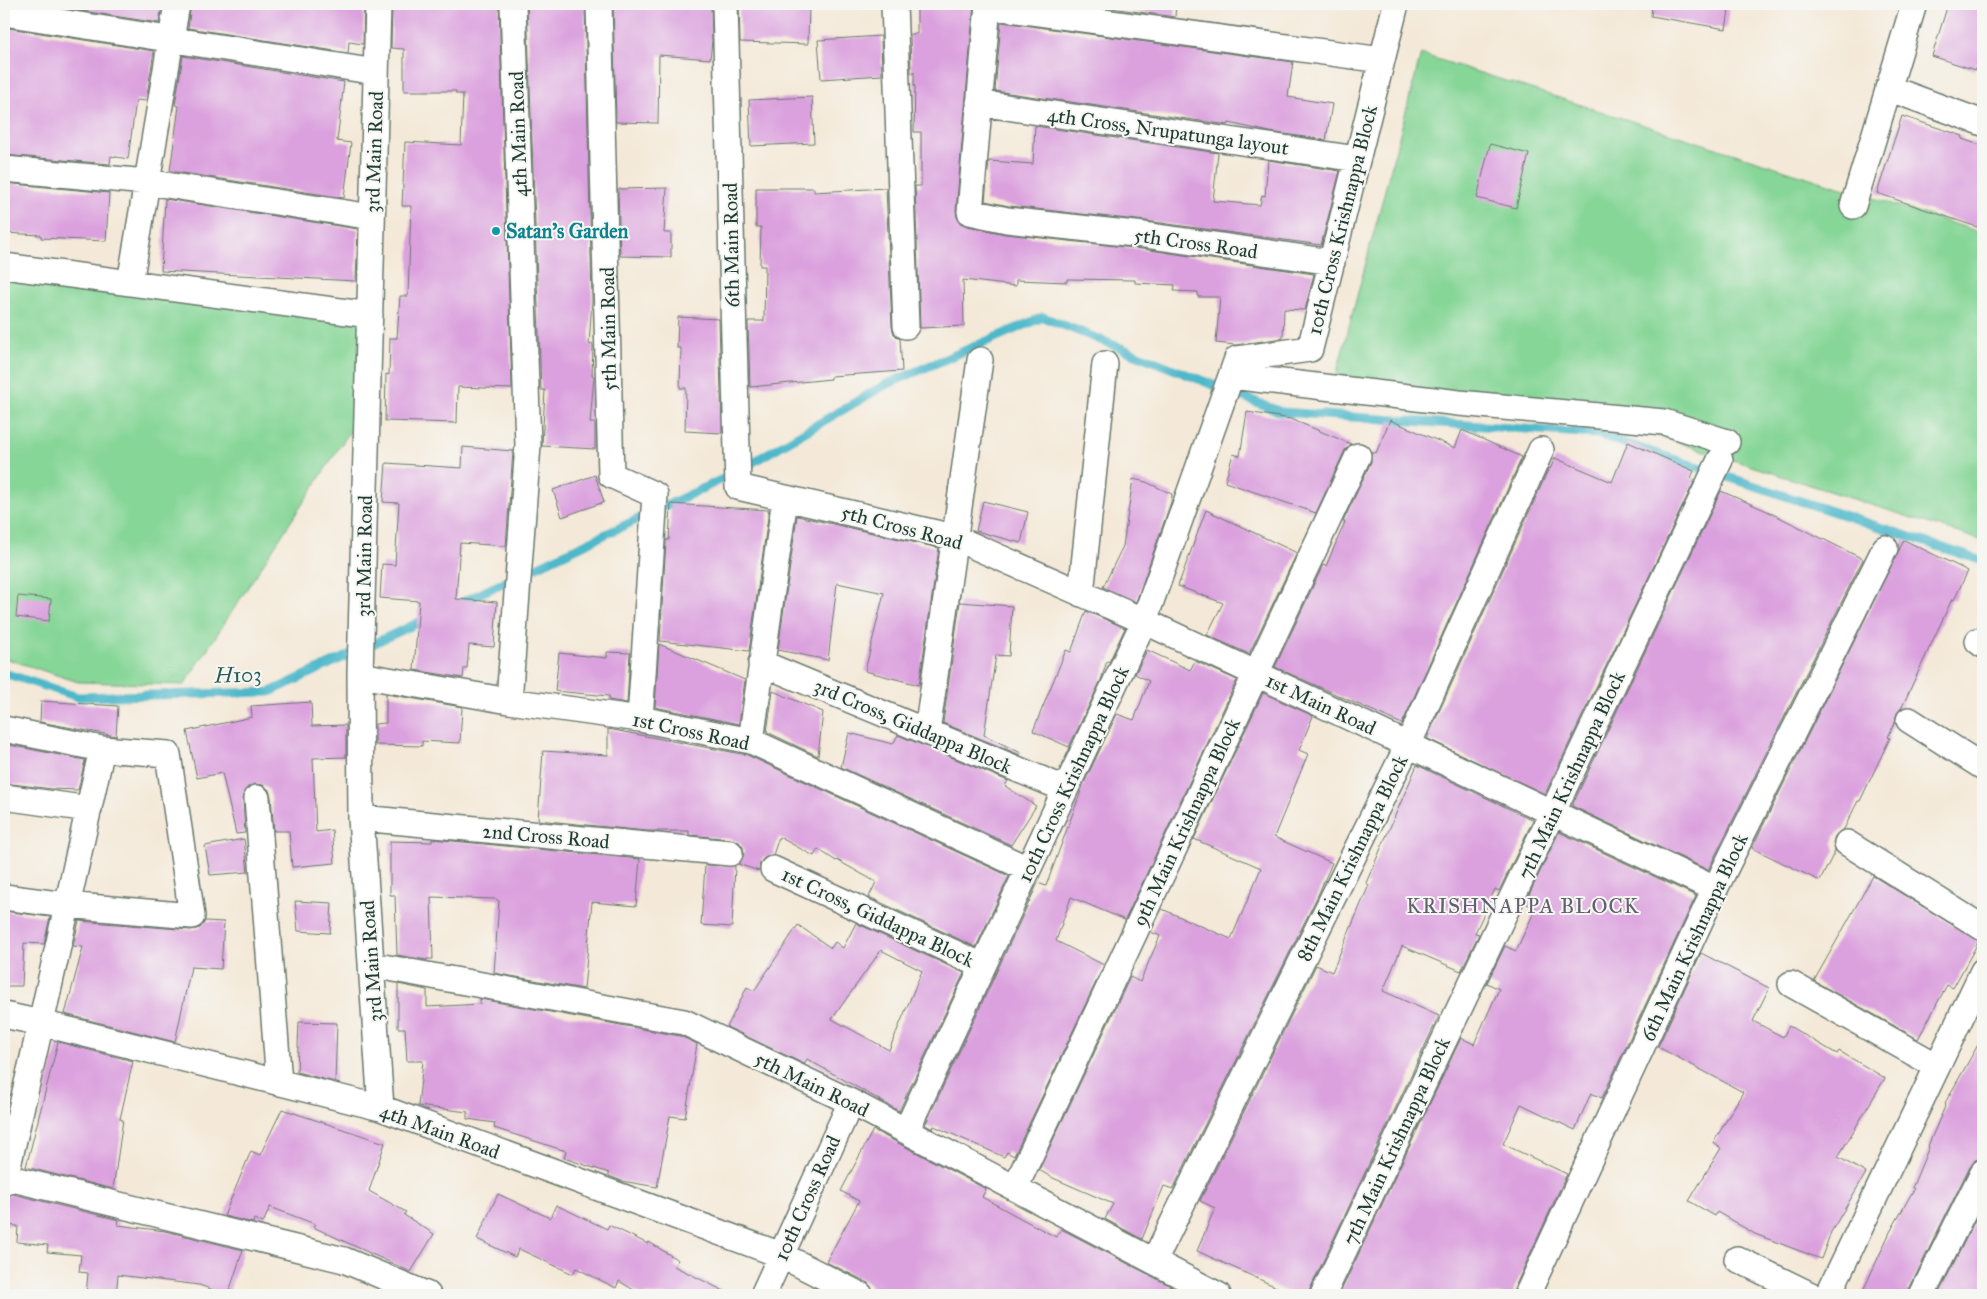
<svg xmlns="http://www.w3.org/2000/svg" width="1987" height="1299" font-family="'IM FELL Great Primer',serif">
	<rect width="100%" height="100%" fill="#f6f6f2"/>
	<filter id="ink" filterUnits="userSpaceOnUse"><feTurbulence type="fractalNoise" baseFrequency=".02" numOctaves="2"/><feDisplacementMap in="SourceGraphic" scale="10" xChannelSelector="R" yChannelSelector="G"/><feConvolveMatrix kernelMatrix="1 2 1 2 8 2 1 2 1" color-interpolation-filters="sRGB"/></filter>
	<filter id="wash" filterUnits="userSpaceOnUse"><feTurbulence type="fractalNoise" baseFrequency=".0096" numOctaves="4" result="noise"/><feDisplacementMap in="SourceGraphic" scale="20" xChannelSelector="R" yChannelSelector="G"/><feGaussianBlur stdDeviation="1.12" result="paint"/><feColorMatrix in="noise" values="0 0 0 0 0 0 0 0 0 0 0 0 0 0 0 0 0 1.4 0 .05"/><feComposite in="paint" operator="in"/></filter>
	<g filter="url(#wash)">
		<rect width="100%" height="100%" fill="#f4e9d8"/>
		<path fill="#86d697" stroke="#528a66" d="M 1421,54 L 1983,233 L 1983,541 L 1606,419 L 1333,387 Z
			M 4,266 L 362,320 L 356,422 L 184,685 L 78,682 L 4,658 Z"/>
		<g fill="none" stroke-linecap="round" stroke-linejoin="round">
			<path stroke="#4db8ca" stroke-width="9" d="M 456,605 L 729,476 L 885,385 L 1043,317 L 1281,412 L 1597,434 L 1983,561
				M 4,673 L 78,697 L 270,692 L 428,618"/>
		</g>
		<g id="blocks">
			<path fill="#dba1de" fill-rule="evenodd" d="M 37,4 L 162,4 L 159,23 Z
				M 191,4 L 364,4 L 363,44 L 349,42 L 348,53 L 188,28 Z
				M 392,4 L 499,4 L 512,389 L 458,387 L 457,423 L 385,421 L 386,374 L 389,375 L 390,338 L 397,338 L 400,296 L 408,296 L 411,206 L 402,206 L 405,142 L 461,145 L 463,94 L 456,94 L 456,91 L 404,91 L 404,49 L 391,48 Z
				M 527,4 L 585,4 L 592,301 L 589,344 L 593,345 L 592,376 L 594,376 L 590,423 L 595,423 L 595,449 L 542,446 L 545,390 L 541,390 Z
				M 613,4 L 711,4 L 712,41 L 710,59 L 659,55 L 658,123 L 616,122 Z
				M 739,4 L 809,4 L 808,44 L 740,42 Z
				M 917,4 L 974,4 L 956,211 L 957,217 L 960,223 L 967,226 L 1005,234 L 1142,249 L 1314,274 L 1305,310 L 1284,309 L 1283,338 L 1236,345 L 1216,343 L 1220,297 L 1198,297 L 1198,292 L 1174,291 L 1175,285 L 1135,283 L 1135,280 L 1067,279 L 1067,282 L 1016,280 L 1016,286 L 963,280 L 964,326 L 920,328 L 915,186 L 921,186 L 921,132 L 914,132 L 915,86 L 914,86 L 914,72 L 911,73 L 910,34 L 917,34 Z
				M 1097,4 L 1176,4 L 1175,17 L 1097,6 Z
				M 1652,4 L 1730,4 L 1726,29 L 1651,16 Z
				M 1948,4 L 1965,4 L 1983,10 L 1983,44 L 1975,70 L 1932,56 Z
				M 1001,22 L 1293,62 L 1288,97 L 1332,104 L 1326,140 L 1270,132 L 1229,123 L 1228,125 L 995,91 Z
				M 8,28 L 154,51 L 146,101 L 136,100 L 128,159 L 111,156 L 110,164 L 4,155 L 4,32 L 8,33 Z
				M 881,36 L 882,75 L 821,79 L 818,40 Z
				M 183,56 L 344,82 L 337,141 L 351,143 L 344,198 L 170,171 L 179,106 L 175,105 Z
				M 812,97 L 814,143 L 751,146 L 749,100 Z
				M 1902,116 L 1963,136 L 1962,139 L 1983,146 L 1983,229 L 1877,193 Z
				M 1035,126 L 1218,153 L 1213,201 L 1260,205 L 1262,195 L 1265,196 L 1268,160 L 1340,171 L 1321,245 L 1146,221 L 1009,206 L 985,201 L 989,161 L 1033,164 Z
				M 1490,144 L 1529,154 L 1516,208 L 1477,198 Z
				M 4,183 L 109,193 L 106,241 L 41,238 L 41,235 L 4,233 Z
				M 667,188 L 664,233 L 671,233 L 671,257 L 620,256 L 618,189 Z
				M 756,188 L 814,188 L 814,192 L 886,188 L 892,327 L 894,334 L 900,339 L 902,371 L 831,376 L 831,379 L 750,387 L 748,321 L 764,321 L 765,266 L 760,266 L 761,227 L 756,227 Z
				M 165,199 L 358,229 L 356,281 L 161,271 Z
				M 678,317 L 719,319 L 722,433 L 685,431 L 686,388 L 680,388 L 681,348 L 677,348 Z
				M 1247,412 L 1291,419 L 1351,444 L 1345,450 L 1316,513 L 1225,482 L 1233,454 L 1240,456 Z
				M 1390,420 L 1455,448 L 1462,430 L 1522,457 L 1402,724 L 1275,667 L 1323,565 L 1326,566 L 1345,522 L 1343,522 L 1371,462 L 1371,452 L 1376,453 Z
				M 1628,442 L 1694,471 L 1691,478 L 1695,480 L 1545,794 L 1428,739 L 1428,736 L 1549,468 L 1550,469 L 1555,458 L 1612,482 Z
				M 463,447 L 513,451 L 506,546 L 460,543 L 456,599 L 497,602 L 494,647 L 469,645 L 467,668 L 464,668 L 463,678 L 414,670 L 419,601 L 380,598 L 382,564 L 395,565 L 399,503 L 383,502 L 386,463 L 462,468 Z
				M 595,475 L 604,502 L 562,517 L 553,490 Z
				M 1133,479 L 1146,482 L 1172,494 L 1171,502 L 1136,602 L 1103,587 L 1123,546 Z
				M 1721,491 L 1767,511 L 1863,559 L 1708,870 L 1572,806 Z
				M 983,501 L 1028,512 L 1021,543 L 976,531 Z
				M 671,504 L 769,510 L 749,651 L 660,641 L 666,540 L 669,540 Z
				M 1206,510 L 1297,553 L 1249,654 L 1207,635 L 1223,603 L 1178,586 Z
				M 797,516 L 939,548 L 919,685 L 865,671 L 884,593 L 837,583 L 828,660 L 778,650 Z
				M 1904,540 L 1968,571 L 1954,600 L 1952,599 L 1902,707 L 1897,713 L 1895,722 L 1888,737 L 1890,738 L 1860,801 L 1858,801 L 1844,829 L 1840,831 L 1835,836 L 1833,843 L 1835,851 L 1820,881 L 1752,848 Z
				M 18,596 L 51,599 L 49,621 L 16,617 Z
				M 960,602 L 1012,606 L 1009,656 L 996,655 L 984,735 L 1021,753 L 1020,755 L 943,723 Z
				M 1086,611 L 1125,628 L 1109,662 L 1107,661 L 1101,680 L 1069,747 L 1033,731 L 1066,650 L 1071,652 Z
				M 659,644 L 745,680 L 739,724 L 655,707 Z
				M 1147,650 L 1190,670 L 1195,661 L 1237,680 L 1125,920 L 1071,897 L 1056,941 L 1104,965 L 1014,1156 L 1007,1152 L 1004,1157 L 934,1126 L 933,1129 L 925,1125 L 1038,883 L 1046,886 L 1084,783 L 1117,714 L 1134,720 L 1149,681 L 1135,674 Z
				M 607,652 L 630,653 L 627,703 L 609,700 L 609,696 L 555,691 L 559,653 L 607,658 Z
				M 773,691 L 823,712 L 818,756 L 767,732 Z
				M 1263,693 L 1313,716 L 1299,750 L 1308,754 L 1274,837 L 1332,863 L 1318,895 L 1173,1189 L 1164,1186 L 1142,1239 L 1105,1219 L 1113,1204 L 1053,1178 L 1039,1170 L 1130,977 L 1140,982 L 1160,936 L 1151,932 L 1162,909 L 1231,939 L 1261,868 L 1194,839 Z
				M 386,694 L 462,707 L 460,743 L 422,741 L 422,746 L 375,745 L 375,724 L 386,723 Z
				M 41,701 L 118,706 L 116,736 L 40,722 Z
				M 311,702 L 312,726 L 346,725 L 346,757 L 313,758 L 316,832 L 332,830 L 335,863 L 292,867 L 289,831 L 274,831 L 271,797 L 269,790 L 263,785 L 255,784 L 249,786 L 244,791 L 243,799 L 245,833 L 236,834 L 222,773 L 197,778 L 187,731 L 252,717 L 251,706 Z
				M 608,729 L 747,755 L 1009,876 L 976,947 L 869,897 L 876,882 L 837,860 L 836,861 L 818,849 L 814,856 L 779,837 L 773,855 L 764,858 L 760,863 L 759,871 L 738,864 L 744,855 L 743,847 L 739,842 L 731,839 L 689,835 L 689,831 L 646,831 L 538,820 L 543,751 L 608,755 Z
				M 849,733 L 893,744 L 898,735 L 1008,781 L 1005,786 L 1036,806 L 1011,845 L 841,767 Z
				M 4,744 L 85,760 L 78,790 L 52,789 L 4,783 Z
				M 1417,765 L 1533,820 L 1499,891 L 1495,889 L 1475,933 L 1479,934 L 1461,971 L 1402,946 L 1383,991 L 1439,1016 L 1310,1289 L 1309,1295 L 1294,1295 L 1197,1251 L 1215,1208 L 1200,1201 L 1316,965 L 1332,972 L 1369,885 L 1366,883 Z
				M 1559,832 L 1696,896 L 1602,1098 L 1591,1093 L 1575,1130 L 1521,1104 L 1503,1144 L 1567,1174 L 1514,1289 L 1513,1295 L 1339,1295 L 1461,1038 L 1474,1044 L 1499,989 L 1487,983 L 1505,946 L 1516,951 L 1536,908 L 1525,903 Z
				M 244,839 L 248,872 L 210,875 L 205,846 Z
				M 432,839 L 640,859 L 636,906 L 592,902 L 584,989 L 494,973 L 499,901 L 496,899 L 431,897 L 433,959 L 427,959 L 427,960 L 397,955 L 395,895 L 390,895 L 390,841 L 432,842 Z
				M 705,865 L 735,866 L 732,927 L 701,925 Z
				M 1873,876 L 1979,941 L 1953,988 L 1947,985 L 1918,1039 L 1814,981 Z
				M 295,901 L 332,903 L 330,933 L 298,931 Z
				M 4,911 L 50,917 L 44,944 L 24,943 L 22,986 L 4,986 Z
				M 79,921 L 191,930 L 200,928 L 205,921 L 224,922 L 221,969 L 191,967 L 175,1042 L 65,1014 L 83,947 L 73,946 Z
				M 856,923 L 964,973 L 899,1111 L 807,1059 L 804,1064 L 727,1027 L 747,987 L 754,991 L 798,925 L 831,948 L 835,942 L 843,948 ZM 881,950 L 922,971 L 889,1050 L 832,1019 Z
				M 1701,953 L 1769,988 L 1753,1021 L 1783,1037 L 1789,1026 L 1837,1054 L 1839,1051 L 1885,1078 L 1838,1157 L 1866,1173 L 1831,1232 L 1821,1259 L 1755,1234 L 1717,1212 L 1715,1216 L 1689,1201 L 1721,1148 L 1713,1143 L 1743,1092 L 1658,1047 Z
				M 398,984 L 427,990 L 427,1007 L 480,1004 L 480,999 L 680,1036 L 697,1044 L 685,1118 L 670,1116 L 657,1187 L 622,1181 L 609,1176 L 609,1173 L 564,1158 L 566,1151 L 494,1128 L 495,1123 L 467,1119 L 468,1112 L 418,1106 L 423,1061 L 407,1061 L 405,1028 L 398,1028 Z
				M 299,1022 L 337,1023 L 335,1082 L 297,1072 Z
				M 1983,1036 L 1983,1158 L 1975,1160 L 1970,1166 L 1909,1289 L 1908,1295 L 1861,1295 L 1890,1232 L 1914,1189 L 1912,1188 L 1929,1147 L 1928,1146 L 1946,1104 L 1945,1103 Z
				M 58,1042 L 133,1061 L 120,1119 L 123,1120 L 113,1189 L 26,1167 Z
				M 282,1109 L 385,1143 L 369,1191 L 406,1212 L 404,1215 L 434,1234 L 411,1272 L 313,1227 L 315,1224 L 270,1207 L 263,1223 L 254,1219 L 253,1223 L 224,1216 L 251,1151 L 260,1155 Z
				M 873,1130 L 986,1189 L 982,1197 L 1022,1219 L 1056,1237 L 1061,1229 L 1188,1295 L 874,1295 L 872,1288 L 867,1282 L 826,1262 L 859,1201 L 841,1191 Z
				M 13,1194 L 119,1220 L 118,1225 L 165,1231 L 243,1250 L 228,1295 L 199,1285 L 118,1275 L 116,1295 L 86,1295 L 88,1273 L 79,1272 L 81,1255 L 47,1252 L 48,1245 L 17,1242 L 18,1226 L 4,1225 L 4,1197 Z
				M 498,1194 L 550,1218 L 556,1205 L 607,1229 L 609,1225 L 648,1244 L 649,1242 L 678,1260 L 674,1266 L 732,1295 L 642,1295 L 619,1281 L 616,1288 L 576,1268 L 573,1274 L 519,1249 L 515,1257 L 477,1239 Z
				M 1983,1204 L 1983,1295 L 1938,1295 Z
				M 813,1287 L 829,1295 L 808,1295 Z"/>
		</g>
	</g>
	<g filter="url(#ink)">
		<use href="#blocks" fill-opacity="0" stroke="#6a796d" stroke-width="1"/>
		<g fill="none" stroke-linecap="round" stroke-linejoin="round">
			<g stroke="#6a796d" stroke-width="28">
				<path id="street" d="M 378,4 L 360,675 L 361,818 L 381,1108
					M 599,4 L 611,475 L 655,495 L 640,719
					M 725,4 L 738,487 L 953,537 L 1144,621 L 1715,889
					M 894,4 L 906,326
					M 988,4 L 970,212 L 1007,220 L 1144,235 L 1332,262
					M 988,6 L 1382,60
					M 4,13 L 376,72
					M 1888,88 L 1983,123
					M 979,103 L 1357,159
					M 4,169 L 147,182 L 372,217
					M 1853,206 L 1914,4
					M 4,266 L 370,315
					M 130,283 L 177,4
					M 1231,376 L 1459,403 L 1664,422 L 1727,442
					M 1081,594 L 1105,364
					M 1978,641 L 1983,645
					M 761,663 L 1065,789
					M 360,675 L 509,701 L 640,719 L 751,741 L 1028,869
					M 509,701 L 528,445 L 513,4
					M 1909,720 L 1983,767
					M 4,729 L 102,749 L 41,1023 L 4,1183
					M 927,732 L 980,360
					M 751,741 L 785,498
					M 4,797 L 89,809
					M 257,798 L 279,1083
					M 361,818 L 730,853
					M 1847,843 L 1983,928
					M 773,869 L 983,966
					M 4,897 L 66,905 L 192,916 L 168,754 L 102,749
					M 372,965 L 684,1022 L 851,1102 L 1218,1295
					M 1791,984 L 1937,1066
					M 4,1015 L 41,1023 L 381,1108 L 781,1255 L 860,1295
					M 906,1131 L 1144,621 L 1237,359 L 1310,349 L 1396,4
					M 5,1177 L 344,1260 L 428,1295
					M 1015,1188 L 1358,456
					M 1737,1259 L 1811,1295
					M 1154,1261 L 1408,745 L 1541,450
					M 763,1295 L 851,1102
					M 1323,1295 L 1720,460
					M 1527,1295 L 1715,889 L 1885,548
					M 1828,1295 L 1983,971
					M 1922,1295 L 1983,1172"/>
			</g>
			<use href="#street" stroke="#fff" stroke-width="25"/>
		</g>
	</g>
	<circle fill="#0f9aa8" stroke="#f6f6f2" stroke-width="2" cx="496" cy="231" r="5"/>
	<g text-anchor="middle" stroke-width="4" stroke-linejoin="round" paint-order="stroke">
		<g font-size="20" fill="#1f3d34" stroke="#f6f6f2">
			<text transform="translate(1168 131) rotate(8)" y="7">4th Cross, Nrupatunga layout</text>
			<text transform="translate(518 134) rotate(-92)" y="7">4th Main Road</text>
			<text transform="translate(374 152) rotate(-88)" y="7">3rd Main Road</text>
			<text transform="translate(1342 220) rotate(-76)" y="7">10th Cross Krishnappa Block</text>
			<text transform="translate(1196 243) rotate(8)" y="7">5th Cross Road</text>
			<text transform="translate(731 245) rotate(-91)" y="7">6th Main Road</text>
			<text transform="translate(608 329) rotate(-91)" y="7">5th Main Road</text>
			<text transform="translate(902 527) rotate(15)" y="7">5th Cross Road</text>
			<text transform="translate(364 556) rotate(-89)" y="7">3rd Main Road</text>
			<text transform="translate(1321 704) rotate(25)" y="7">1st Main Road</text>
			<text transform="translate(913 726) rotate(23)" y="7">3rd Cross, Giddappa Block</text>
			<text transform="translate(691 731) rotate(12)" y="7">1st Cross Road</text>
			<text transform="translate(1073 774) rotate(-65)" y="7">10th Cross Krishnappa Block</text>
			<text transform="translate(1571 775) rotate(-65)" y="7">7th Main Krishnappa Block</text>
			<text transform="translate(1186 822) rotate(-65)" y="7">9th Main Krishnappa Block</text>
			<text transform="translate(546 836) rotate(5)" y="7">2nd Cross Road</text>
			<text transform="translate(1352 858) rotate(-64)" y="7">8th Main Krishnappa Block</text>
			<text transform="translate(878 917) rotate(25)" y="7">1st Cross, Giddappa Block</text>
			<text transform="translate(1694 937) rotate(-65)" y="7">6th Main Krishnappa Block</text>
			<text transform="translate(371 961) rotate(-94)" y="7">3rd Main Road</text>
			<text transform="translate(812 1084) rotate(26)" y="7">5th Main Road</text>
			<text transform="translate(440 1131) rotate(20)" y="7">4th Main Road</text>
			<text transform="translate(1396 1141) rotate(-65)" y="7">7th Main Krishnappa Block</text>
			<text transform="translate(807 1198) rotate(-66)" y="7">10th Cross Road</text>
		</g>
		<g font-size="20" font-weight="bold" fill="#0d838f" stroke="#f6f6f2" text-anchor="start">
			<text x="506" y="238">Satan's Garden</text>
		</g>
		<g font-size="21" font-style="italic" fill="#2a5c5a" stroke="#f6f6f2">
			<text transform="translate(238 675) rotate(-2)" y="7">H103</text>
		</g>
		<g font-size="21" letter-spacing="1" fill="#616070" stroke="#f6f6f2">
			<text x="1523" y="913">KRISHNAPPA BLOCK</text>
		</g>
	</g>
	<rect width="1987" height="1299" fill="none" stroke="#f6f6f2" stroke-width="20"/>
</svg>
